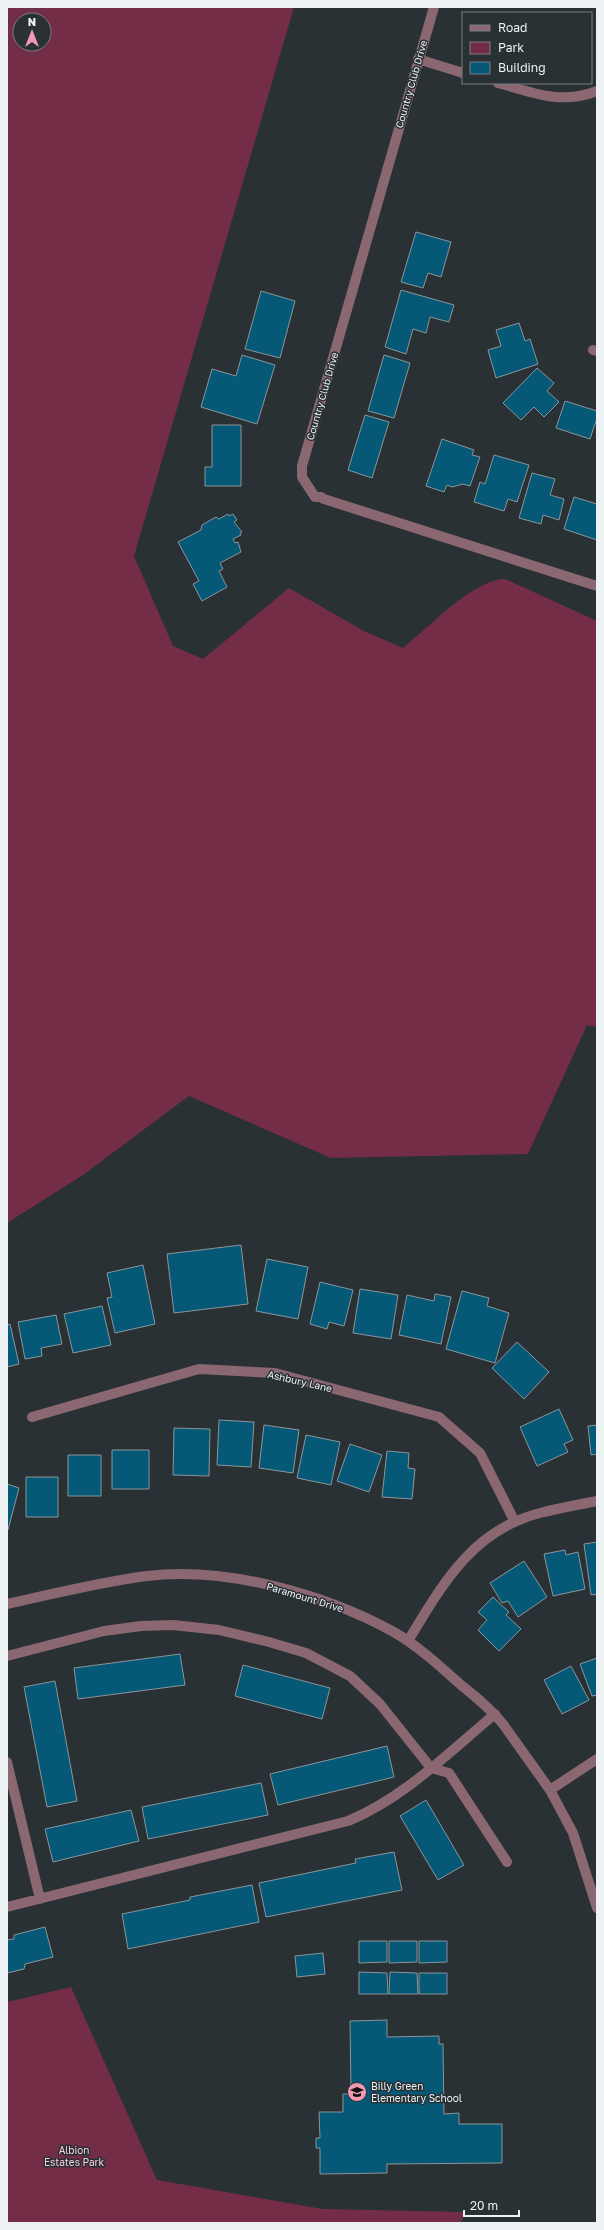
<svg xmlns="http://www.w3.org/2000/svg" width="604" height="2230" font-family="'Golos Text',sans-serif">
	<rect width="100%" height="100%" fill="#293135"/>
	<path fill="#732d46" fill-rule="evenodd" d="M 7,7 L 294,7 L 134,556 L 173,646 L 203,659 L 289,588 L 364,631 L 403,648 C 428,628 474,579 505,579 L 597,621 L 597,1027 L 587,1025 L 528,1154 L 331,1158 L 189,1096 L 83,1175 L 7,1223 ZM 20,20 L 44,20 L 44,44 L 20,44 Z
		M 71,1987 L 157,2180 L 323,2209 L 465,2212 L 461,2223 L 7,2223 L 7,2002 Z"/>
	<path fill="#055977" stroke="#8c959a" d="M 416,232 L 451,242 L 441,277 L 428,273 L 423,288 L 401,282 Z
		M 401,290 L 454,305 L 449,322 L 430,317 L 426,333 L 413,329 L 406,354 L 385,347 Z
		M 261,291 L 295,301 L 280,358 L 245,349 Z
		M 519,323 L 525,341 L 530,339 L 538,364 L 496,378 L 488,350 L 501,346 L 496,330 Z
		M 242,355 L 275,365 L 257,424 L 201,407 L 212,369 L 236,376 Z
		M 384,355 L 410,363 L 394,418 L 368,411 Z
		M 537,368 L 554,383 L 547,391 L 559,402 L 544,417 L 534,407 L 521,420 L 503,403 Z
		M 565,401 L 597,411 L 597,418 L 590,439 L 556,428 Z
		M 365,415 L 389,422 L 372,478 L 348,470 Z
		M 212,425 L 241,425 L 241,486 L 205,486 L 205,467 L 212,467 Z
		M 442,439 L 474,450 L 472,455 L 480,457 L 470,486 L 463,484 L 452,487 L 447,485 L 444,492 L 426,486 Z
		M 494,455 L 529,465 L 517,502 L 508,499 L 504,511 L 474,502 L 480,482 L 485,484 Z
		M 532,473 L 555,479 L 550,495 L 564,499 L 559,520 L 543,515 L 541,524 L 519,518 Z
		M 574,497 L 597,504 L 597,540 L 564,529 Z
		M 228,514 L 229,516 L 233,514 L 237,520 L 234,522 L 242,532 L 240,533 L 241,535 L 233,539 L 235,543 L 238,542 L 241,552 L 220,563 L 223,569 L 219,571 L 227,587 L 202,601 L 193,584 L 199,581 L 178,542 L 201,530 L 202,525 L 216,517 L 219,519 Z
		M 241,1245 L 248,1304 L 174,1313 L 167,1254 Z
		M 267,1259 L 308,1267 L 298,1319 L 256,1311 Z
		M 143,1265 L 155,1324 L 115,1333 L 107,1298 L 112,1297 L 107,1273 Z
		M 320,1282 L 353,1290 L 344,1326 L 329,1322 L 327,1329 L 310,1324 Z
		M 360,1289 L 398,1295 L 391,1339 L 353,1333 Z
		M 462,1291 L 489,1298 L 487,1306 L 509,1313 L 495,1363 L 446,1349 Z
		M 435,1294 L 451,1297 L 441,1344 L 399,1335 L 407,1295 L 434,1301 Z
		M 102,1306 L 111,1345 L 73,1353 L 64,1314 Z
		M 56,1315 L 62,1344 L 41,1348 L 42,1356 L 25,1359 L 18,1322 Z
		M 10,1324 L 19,1364 L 7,1367 L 7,1325 Z
		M 517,1342 L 549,1372 L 524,1399 L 492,1368 Z
		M 559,1409 L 573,1440 L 564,1444 L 568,1452 L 537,1466 L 520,1427 Z
		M 219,1420 L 254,1422 L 251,1467 L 217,1465 Z
		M 264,1425 L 299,1430 L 293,1473 L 259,1468 Z
		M 597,1425 L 597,1454 L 591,1455 L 588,1426 Z
		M 174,1428 L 210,1429 L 209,1476 L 173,1475 Z
		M 306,1435 L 340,1442 L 331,1485 L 297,1478 Z
		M 350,1444 L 382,1455 L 369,1492 L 337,1481 Z
		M 112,1450 L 149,1450 L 149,1489 L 112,1489 Z
		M 387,1451 L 409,1453 L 408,1468 L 415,1469 L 412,1499 L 382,1497 Z
		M 68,1455 L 101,1455 L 101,1496 L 68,1496 Z
		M 26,1477 L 58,1477 L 58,1517 L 26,1517 Z
		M 7,1484 L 19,1488 L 8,1530 L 7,1530 Z
		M 597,1542 L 597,1594 L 591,1595 L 584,1544 Z
		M 565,1550 L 566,1555 L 578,1552 L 585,1589 L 553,1596 L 544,1554 Z
		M 524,1561 L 547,1597 L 518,1617 L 508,1601 L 502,1603 L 490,1583 Z
		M 493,1597 L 509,1612 L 506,1615 L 521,1629 L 499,1651 L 478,1630 L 487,1620 L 478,1612 Z
		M 180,1654 L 185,1685 L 78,1699 L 74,1668 Z
		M 597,1658 L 597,1695 L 592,1696 L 580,1664 Z
		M 243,1665 L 330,1688 L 322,1719 L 235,1696 Z
		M 571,1666 L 589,1700 L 562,1714 L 544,1680 Z
		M 55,1681 L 77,1801 L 47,1807 L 24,1687 Z
		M 387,1746 L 394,1777 L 278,1805 L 270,1774 Z
		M 261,1783 L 268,1815 L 148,1839 L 142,1807 Z
		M 426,1800 L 464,1865 L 438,1880 L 400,1816 Z
		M 131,1810 L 139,1841 L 53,1862 L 45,1829 Z
		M 394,1852 L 402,1890 L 266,1917 L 259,1883 L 356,1863 L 355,1859 Z
		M 252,1885 L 259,1922 L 128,1949 L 122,1914 L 190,1900 L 190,1897 Z
		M 45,1927 L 53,1957 L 25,1964 L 24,1969 L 7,1973 L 7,1940 L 14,1939 L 14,1935 Z
		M 359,1941 L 387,1941 L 387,1962 L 359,1963 Z
		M 389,1941 L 417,1941 L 417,1962 L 389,1963 Z
		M 419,1941 L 447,1941 L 447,1962 L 419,1963 Z
		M 323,1953 L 325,1974 L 297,1977 L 295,1956 Z
		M 359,1972 L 387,1973 L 388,1994 L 359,1994 Z
		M 390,1972 L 417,1973 L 418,1994 L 389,1994 Z
		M 419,1973 L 447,1973 L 447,1994 L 419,1994 Z
		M 387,2020 L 387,2037 L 439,2036 L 439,2044 L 443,2044 L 444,2114 L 459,2113 L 459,2124 L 502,2124 L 502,2163 L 387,2164 L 387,2173 L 320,2174 L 320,2148 L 316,2148 L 316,2138 L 320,2138 L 319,2112 L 343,2112 L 343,2094 L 351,2094 L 350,2021 Z"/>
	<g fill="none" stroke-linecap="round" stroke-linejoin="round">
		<path stroke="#8b6771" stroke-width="10" d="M 434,7 L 302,466 L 302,477 L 315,497 L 321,497 L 324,499 L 597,586
			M 418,59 L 463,73
			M 498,83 C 533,93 561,105 597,91
			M 593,350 L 597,351
			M 32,1417 L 199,1369 L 275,1373 L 439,1417 L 480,1453 L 515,1522
			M 7,1604 C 53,1594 100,1582 147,1576 C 225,1566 324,1594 392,1631 C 417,1645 440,1666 461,1685 C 476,1697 491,1709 503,1724 L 550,1790 L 573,1833 L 597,1908
			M 408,1641 C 442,1585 472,1530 540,1513 C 559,1508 578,1505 597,1501
			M 7,1656 L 104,1631 L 141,1626 L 173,1625 L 219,1630 L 269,1642 L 306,1653 L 350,1676 L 380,1704 L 431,1768 L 449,1773 L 507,1862
			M 7,1762 L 40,1899
			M 550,1790 L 597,1759
			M 7,1907 L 348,1821 C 404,1798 449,1752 495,1714"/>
	</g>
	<defs>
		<g id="school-disc" transform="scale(1)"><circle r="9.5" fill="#f19ab3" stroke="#293135"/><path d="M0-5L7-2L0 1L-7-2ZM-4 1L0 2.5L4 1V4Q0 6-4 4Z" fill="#111"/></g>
	</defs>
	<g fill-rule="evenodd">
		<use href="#school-disc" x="357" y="2092"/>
	</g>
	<g text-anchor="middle" stroke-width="3" stroke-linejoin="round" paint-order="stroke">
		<g font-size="10" fill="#edf2f5" stroke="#293135">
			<text transform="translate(411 84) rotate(-74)" y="4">Country Club Drive</text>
			<text transform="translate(322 396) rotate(-74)" y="4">Country Club Drive</text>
			<text transform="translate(300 1381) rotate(13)" y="4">Ashbury Lane</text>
			<text transform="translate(305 1597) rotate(17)" y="4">Paramount Drive</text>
		</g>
		<g font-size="10" fill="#edf2f5" stroke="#293135" text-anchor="start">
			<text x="371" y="2090">Billy Green<tspan x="371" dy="12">Elementary School</tspan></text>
		</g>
		<g font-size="10" fill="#fbccd8" stroke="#293135">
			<text x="74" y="2154">Albion<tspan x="74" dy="12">Estates Park</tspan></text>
		</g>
	</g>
	<rect width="604" height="2230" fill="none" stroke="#edf2f5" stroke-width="16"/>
	<rect x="462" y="12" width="130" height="72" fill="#293135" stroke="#777e82"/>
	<rect x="470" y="25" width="20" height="6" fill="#8b6771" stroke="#777e82"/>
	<text x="498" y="32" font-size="12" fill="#edf2f5">Road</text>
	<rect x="470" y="42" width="20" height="12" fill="#732d46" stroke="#777e82"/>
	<text x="498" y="52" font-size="12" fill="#edf2f5">Park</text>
	<rect x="470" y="62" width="20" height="12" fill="#055977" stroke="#777e82"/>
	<text x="498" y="72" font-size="12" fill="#edf2f5">Building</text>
	<g transform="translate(32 32)"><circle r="19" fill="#293135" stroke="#777e82"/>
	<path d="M0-3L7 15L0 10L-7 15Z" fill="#f19ab3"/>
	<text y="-6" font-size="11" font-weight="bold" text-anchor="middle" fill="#edf2f5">N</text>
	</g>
	<path d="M464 2210v6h55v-6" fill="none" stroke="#edf2f5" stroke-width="2"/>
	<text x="470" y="2210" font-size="12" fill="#edf2f5" stroke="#293135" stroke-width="3" paint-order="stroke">20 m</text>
</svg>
